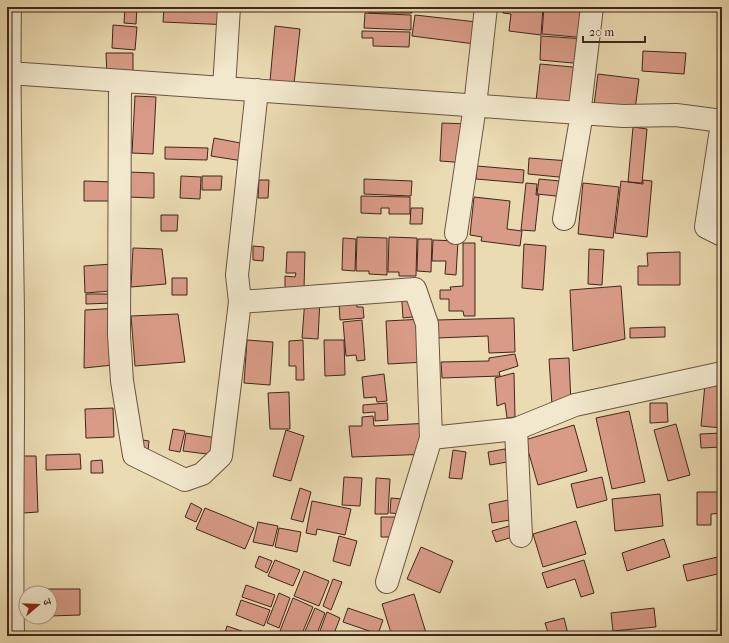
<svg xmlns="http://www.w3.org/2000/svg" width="729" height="643" font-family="'IM FELL French Canon','Noto Serif Devanagari',serif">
	<rect width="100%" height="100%" fill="#ebdbb2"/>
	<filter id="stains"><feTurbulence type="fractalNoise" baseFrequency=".005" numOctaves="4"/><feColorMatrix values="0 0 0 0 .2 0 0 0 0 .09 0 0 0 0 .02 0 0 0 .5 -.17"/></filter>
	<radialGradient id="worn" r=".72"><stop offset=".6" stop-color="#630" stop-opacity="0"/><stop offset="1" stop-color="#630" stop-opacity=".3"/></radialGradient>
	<path fill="#d99b87" stroke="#3f271a" d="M 125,7 L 137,7 L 136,24 L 124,23 Z
		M 164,7 L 231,7 L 231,25 L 163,22 Z
		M 365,7 L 412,7 L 412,13 L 369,13 L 369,10 L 365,10 Z
		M 503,7 L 543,7 L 541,35 L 509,31 L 511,14 L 503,13 Z
		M 544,7 L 589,12 L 587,38 L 542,34 Z
		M 365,13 L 411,15 L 411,30 L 364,28 Z
		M 415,15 L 477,22 L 475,44 L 412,36 Z
		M 113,25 L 137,27 L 135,50 L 112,48 Z
		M 275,26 L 300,29 L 294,84 L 270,81 Z
		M 362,31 L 410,32 L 409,47 L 373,46 L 373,38 L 362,38 Z
		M 541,36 L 585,39 L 584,64 L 540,60 Z
		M 643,51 L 686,53 L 684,74 L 642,71 Z
		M 106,53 L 133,53 L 133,77 L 107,76 Z
		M 540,64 L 583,68 L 579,106 L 536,101 Z
		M 598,74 L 639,79 L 635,110 L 594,105 Z
		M 135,96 L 156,97 L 153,154 L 132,153 Z
		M 442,123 L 469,124 L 467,163 L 440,161 Z
		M 633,127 L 647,129 L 642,183 L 628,182 Z
		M 214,138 L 246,144 L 243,161 L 211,156 Z
		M 165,147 L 208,148 L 207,160 L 165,159 Z
		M 529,158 L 570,161 L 569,178 L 528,174 Z
		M 477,166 L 524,170 L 523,183 L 476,179 Z
		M 127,172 L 154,173 L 154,198 L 127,197 Z
		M 181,176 L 201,177 L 200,199 L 180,198 Z
		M 202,176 L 222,176 L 221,190 L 202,190 Z
		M 364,179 L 412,181 L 411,196 L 364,194 Z
		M 539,179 L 570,182 L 565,197 L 537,194 Z
		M 259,180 L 269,180 L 268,198 L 258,198 Z
		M 643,180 L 652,181 L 647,237 L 615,233 L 621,181 L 643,184 Z
		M 84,181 L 114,182 L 114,201 L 84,201 Z
		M 526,183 L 537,184 L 536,195 L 539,195 L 535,231 L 521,230 Z
		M 583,183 L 619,187 L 613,238 L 578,234 Z
		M 361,196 L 410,197 L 410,214 L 389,214 L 389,208 L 381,208 L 381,214 L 361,213 Z
		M 474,197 L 510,201 L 507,229 L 522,231 L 520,246 L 481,241 L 482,237 L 470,235 Z
		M 411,208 L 423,208 L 422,224 L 410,224 Z
		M 161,215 L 178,215 L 177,231 L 161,231 Z
		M 357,237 L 387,238 L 387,275 L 369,274 L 369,271 L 356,271 Z
		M 389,237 L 417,238 L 416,276 L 399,276 L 399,272 L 388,272 Z
		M 343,238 L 356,239 L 355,271 L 342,270 Z
		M 418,239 L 432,239 L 431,272 L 417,271 Z
		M 433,240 L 458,241 L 456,275 L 445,274 L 446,261 L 432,261 Z
		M 463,243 L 475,243 L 475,316 L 464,316 L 463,311 L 449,311 L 449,299 L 440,299 L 440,290 L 451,290 L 450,287 L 463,286 Z
		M 524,244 L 546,246 L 543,290 L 522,288 Z
		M 253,246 L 264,247 L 263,261 L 253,260 Z
		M 133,248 L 162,249 L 166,284 L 131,287 Z
		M 589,249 L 604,250 L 602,285 L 588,284 Z
		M 287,252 L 305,252 L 304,289 L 285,288 L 285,276 L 295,277 L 296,273 L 286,273 Z
		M 680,252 L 680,285 L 638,285 L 638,266 L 648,266 L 647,253 Z
		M 112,264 L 111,291 L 85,293 L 84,266 Z
		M 172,278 L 187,278 L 187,295 L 172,295 Z
		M 621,286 L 625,339 L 573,351 L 570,290 Z
		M 338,287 L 356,297 L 357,307 L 363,307 L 364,318 L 340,320 Z
		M 401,287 L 423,316 L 403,318 Z
		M 86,294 L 112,294 L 113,303 L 86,304 Z
		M 305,299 L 320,299 L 318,339 L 302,338 Z
		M 121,308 L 123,364 L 84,368 L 85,310 Z
		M 178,314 L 185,362 L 135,366 L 131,316 Z
		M 514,318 L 515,352 L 489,353 L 488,336 L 437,338 L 437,320 Z
		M 424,319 L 426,362 L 388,364 L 386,321 Z
		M 362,320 L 365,360 L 357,361 L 356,355 L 346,356 L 343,322 Z
		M 665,327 L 665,337 L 630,338 L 630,328 Z
		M 247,340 L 273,342 L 270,385 L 244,383 Z
		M 303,340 L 304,380 L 296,380 L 296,366 L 289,366 L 289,341 Z
		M 324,340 L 344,340 L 345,375 L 325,376 Z
		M 515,354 L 518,366 L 499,372 L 500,376 L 442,378 L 441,362 L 489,361 L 489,358 Z
		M 569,358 L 571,404 L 552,405 L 549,359 Z
		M 514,373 L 515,417 L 507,418 L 505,403 L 497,406 L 495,378 Z
		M 384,374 L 387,401 L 377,402 L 376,397 L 364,398 L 362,377 Z
		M 705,384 L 722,385 L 722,428 L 701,426 Z
		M 289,392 L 290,429 L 270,429 L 268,393 Z
		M 387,403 L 388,420 L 375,421 L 375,412 L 363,413 L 363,405 Z
		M 650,403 L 667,403 L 668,422 L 650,423 Z
		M 113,408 L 114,437 L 86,438 L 85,409 Z
		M 629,411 L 645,482 L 612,489 L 596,418 Z
		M 373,416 L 374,426 L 430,423 L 431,454 L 352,457 L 349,426 L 362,426 L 362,417 Z
		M 676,424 L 690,475 L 668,481 L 654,430 Z
		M 574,425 L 587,471 L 538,485 L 525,440 Z
		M 173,429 L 185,431 L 180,452 L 169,450 Z
		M 286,430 L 304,436 L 291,481 L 273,476 Z
		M 186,433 L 217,438 L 215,455 L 183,451 Z
		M 722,433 L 722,447 L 701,448 L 700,434 Z
		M 136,439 L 149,441 L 148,451 L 135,449 Z
		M 505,449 L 507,462 L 490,465 L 488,452 Z
		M 453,450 L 466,452 L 462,479 L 449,478 Z
		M 80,454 L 81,469 L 46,470 L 46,455 Z
		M 21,456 L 36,456 L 38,512 L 23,513 Z
		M 102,460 L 103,473 L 91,473 L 91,461 Z
		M 344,477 L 362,478 L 360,506 L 342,505 Z
		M 602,477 L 607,500 L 577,508 L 571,484 Z
		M 376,478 L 390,479 L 388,514 L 375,514 Z
		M 300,488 L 311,492 L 303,522 L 291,519 Z
		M 697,492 L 722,492 L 722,513 L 711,514 L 711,525 L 697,525 Z
		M 660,494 L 663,526 L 615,531 L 612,499 Z
		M 391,498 L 413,500 L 413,515 L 390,513 Z
		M 518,498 L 522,518 L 492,523 L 489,504 Z
		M 312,501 L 351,509 L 345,535 L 317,529 L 316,535 L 306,533 Z
		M 191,503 L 202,509 L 196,522 L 185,517 Z
		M 205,508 L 254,528 L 245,549 L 196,529 Z
		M 381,517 L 401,517 L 401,537 L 381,537 Z
		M 576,521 L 586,554 L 543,567 L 533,534 Z
		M 258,522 L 278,526 L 273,546 L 253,542 Z
		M 523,522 L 526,533 L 496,542 L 492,531 Z
		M 279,528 L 301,532 L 297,552 L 275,547 Z
		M 339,536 L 357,541 L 350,566 L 333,561 Z
		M 664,539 L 670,557 L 627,571 L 622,553 Z
		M 421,547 L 453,561 L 440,593 L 407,579 Z
		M 259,556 L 272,561 L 267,573 L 255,567 Z
		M 722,556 L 722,573 L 687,581 L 683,565 Z
		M 275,560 L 300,570 L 293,586 L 268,576 Z
		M 584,560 L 594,593 L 581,597 L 575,579 L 547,588 L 542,573 Z
		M 304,571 L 329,581 L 319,606 L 294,596 Z
		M 333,579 L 342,582 L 331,610 L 323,606 Z
		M 246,585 L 275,595 L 271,607 L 242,597 Z
		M 28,589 L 80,589 L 80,615 L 50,616 L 50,593 L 28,593 Z
		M 279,593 L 290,598 L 279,628 L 267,623 Z
		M 414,594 L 427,636 L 392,636 L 382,604 Z
		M 293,598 L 313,607 L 301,636 L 292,636 L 280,631 Z
		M 241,600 L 270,610 L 264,626 L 236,615 Z
		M 315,608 L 325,613 L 316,636 L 303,636 Z
		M 348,608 L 383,620 L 378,634 L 343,622 Z
		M 654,608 L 656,627 L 613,631 L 611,613 Z
		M 327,612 L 340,618 L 333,636 L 318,636 Z
		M 564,618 L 568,634 L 549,636 L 545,623 Z
		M 227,626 L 256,636 L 224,636 Z"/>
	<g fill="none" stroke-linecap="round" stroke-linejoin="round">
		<g stroke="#6a5440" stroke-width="24">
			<path id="minor" d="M 10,7 C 8,110 12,213 13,317 C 14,423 11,530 13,636
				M 9,73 L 623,116 L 676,115 L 722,121
				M 120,81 L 119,335 L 122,381 L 134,455 L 185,480 L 202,474 L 221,456 L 240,302 L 237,275 L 257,90
				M 224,88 L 229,7
				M 722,123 L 706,227 L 722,235
				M 564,219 L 582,113 L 580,107 L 592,7
				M 456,233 L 475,106 L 486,7
				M 240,302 L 415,289 L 427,324 L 431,438 L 387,582
				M 516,429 L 521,536
				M 431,438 L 516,429 L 575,405 L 722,373"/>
		</g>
		<use href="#minor" stroke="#f2e8cd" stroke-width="22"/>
	</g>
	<rect width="729" height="643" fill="none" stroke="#ebdbb2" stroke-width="24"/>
	<rect x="8" y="8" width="713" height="627" fill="none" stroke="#3f271a" stroke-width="2"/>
	<rect x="12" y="12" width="705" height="619" fill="none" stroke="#3f271a"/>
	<g transform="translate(38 605) rotate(71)"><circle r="19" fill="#f2e8cd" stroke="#aa9b85"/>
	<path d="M0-3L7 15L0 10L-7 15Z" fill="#8f2418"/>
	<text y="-6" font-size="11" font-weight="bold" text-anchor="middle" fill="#3f271a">उ</text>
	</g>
	<path d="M583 36v6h62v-6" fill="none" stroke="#3f271a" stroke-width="2"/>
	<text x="589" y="36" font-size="12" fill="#3f271a" stroke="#f2e8cd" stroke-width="3" paint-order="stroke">20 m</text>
	<rect width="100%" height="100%" filter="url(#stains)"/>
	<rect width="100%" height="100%" fill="url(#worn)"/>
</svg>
